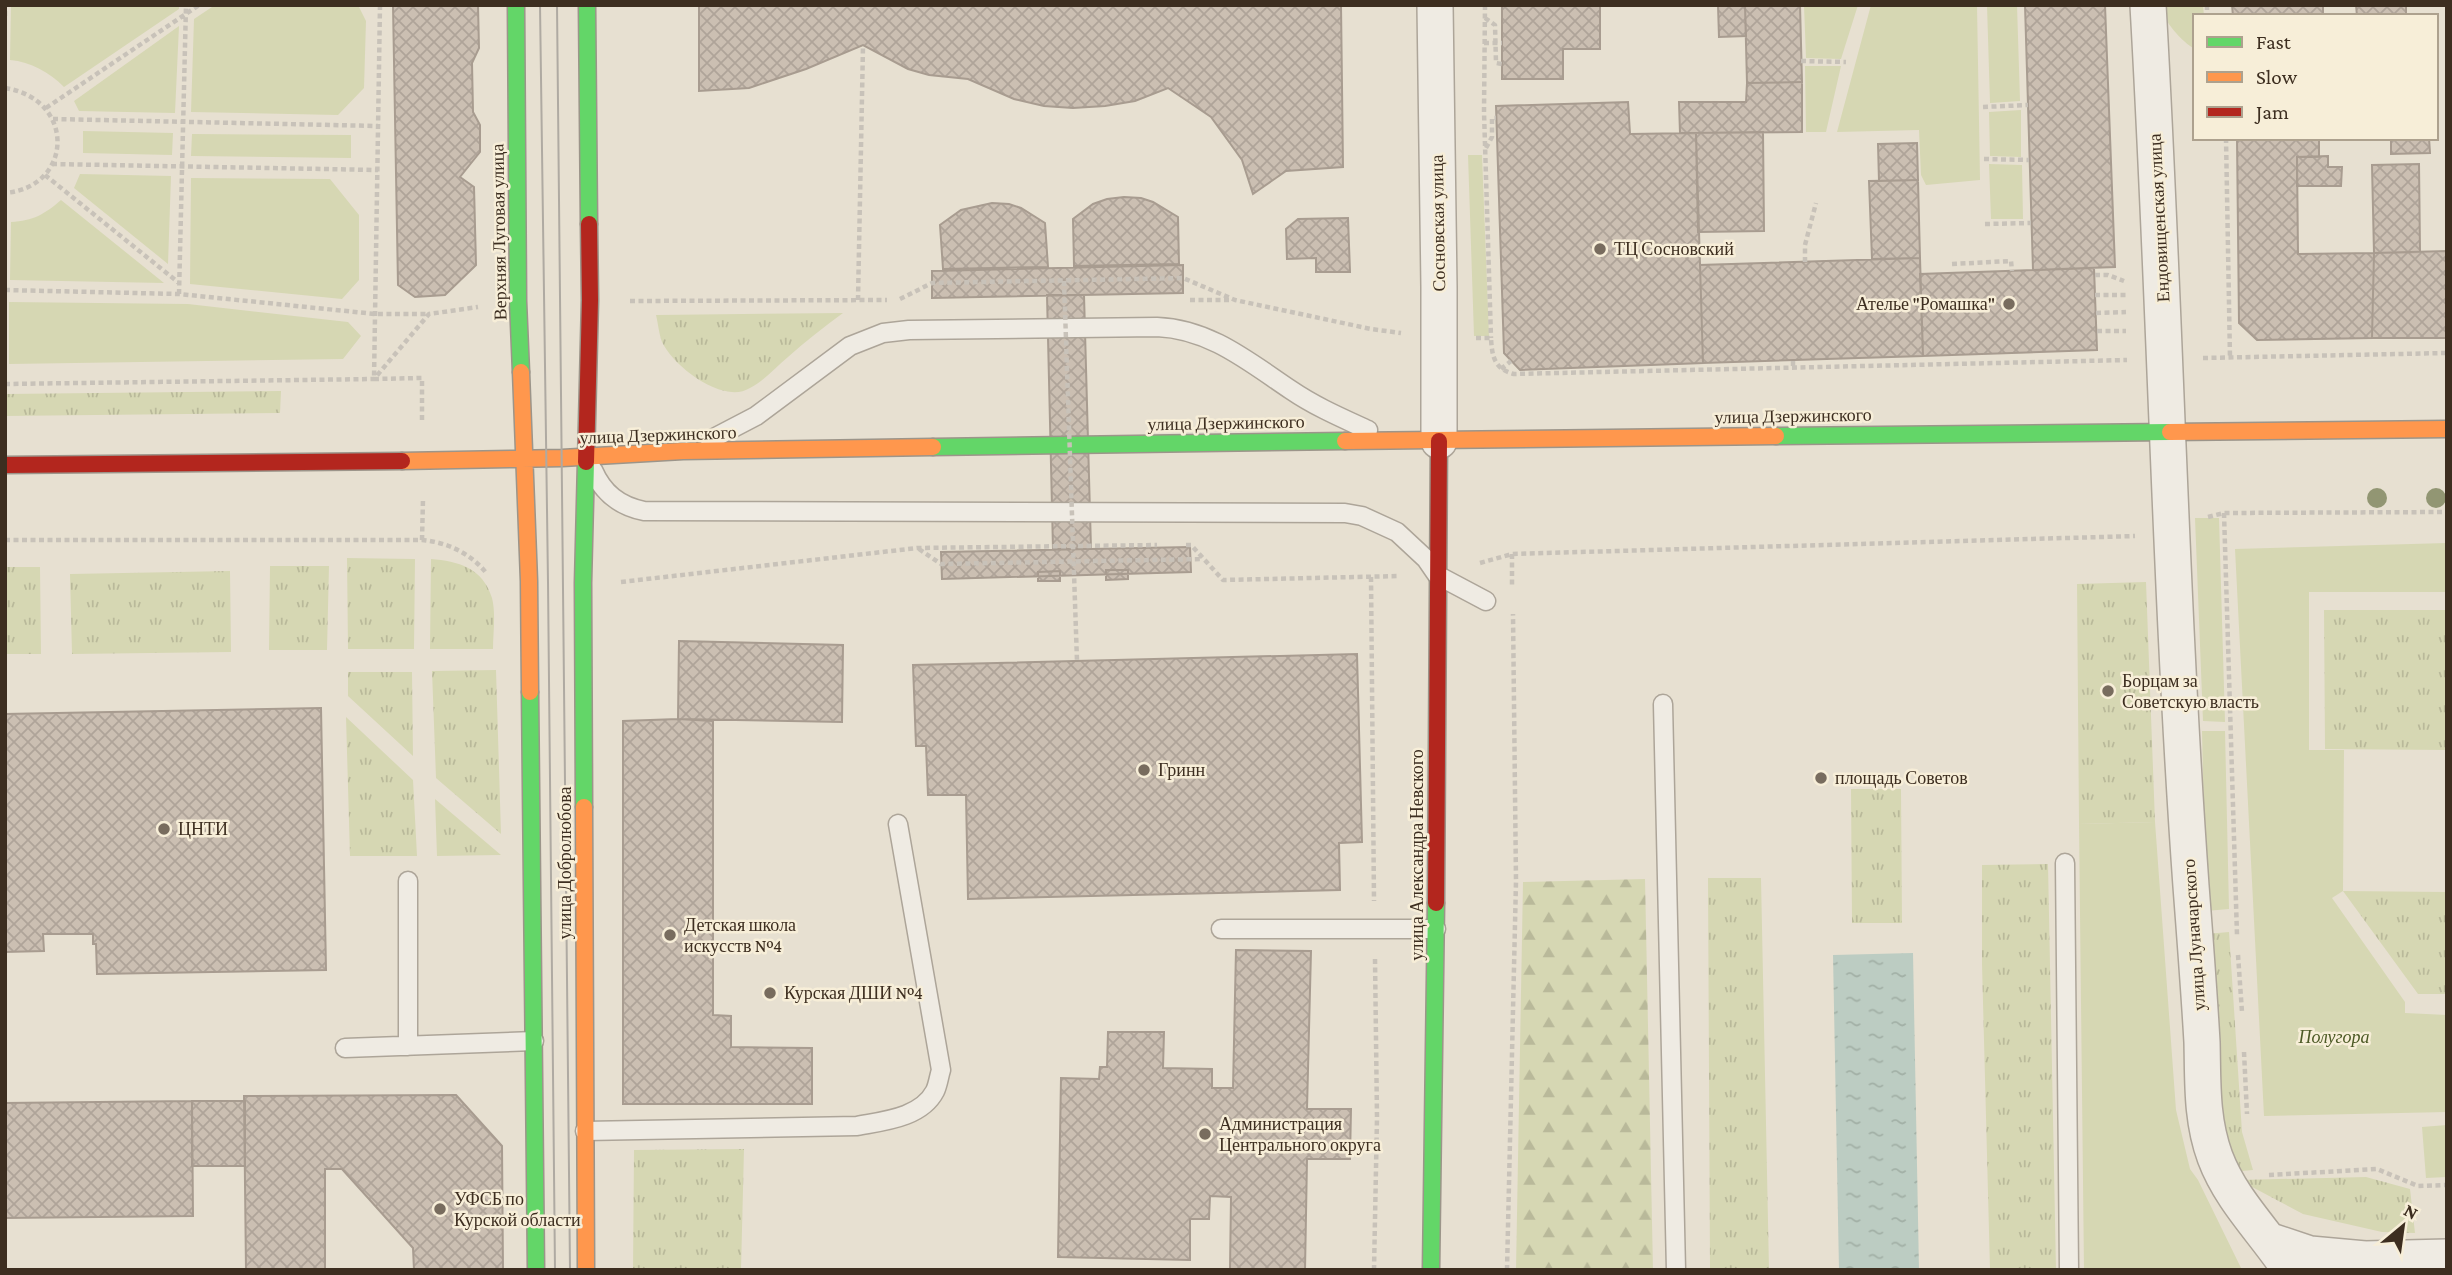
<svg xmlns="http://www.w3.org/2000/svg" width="2452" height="1275" font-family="'Crimson Pro',serif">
	<defs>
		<pattern id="grass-tufts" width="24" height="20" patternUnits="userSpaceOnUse" patternTransform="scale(1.75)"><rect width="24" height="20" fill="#d6d7b3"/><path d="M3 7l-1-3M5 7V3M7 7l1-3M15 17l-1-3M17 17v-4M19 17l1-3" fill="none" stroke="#b9b99a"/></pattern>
		<pattern id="forest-firs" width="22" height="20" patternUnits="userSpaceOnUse" patternTransform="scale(1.75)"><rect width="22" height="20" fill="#d6d7b3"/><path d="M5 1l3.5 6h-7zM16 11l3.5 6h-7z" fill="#b9b99a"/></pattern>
		<pattern id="water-ripples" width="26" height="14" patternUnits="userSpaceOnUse" patternTransform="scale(1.75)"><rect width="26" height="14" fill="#bcccc2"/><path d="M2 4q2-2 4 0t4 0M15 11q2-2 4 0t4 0" fill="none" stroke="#a2b0a6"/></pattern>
		<pattern id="building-cross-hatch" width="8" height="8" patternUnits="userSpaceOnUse" patternTransform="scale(1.75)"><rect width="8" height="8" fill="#cbbfb2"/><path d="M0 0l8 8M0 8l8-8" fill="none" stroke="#afa499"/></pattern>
	</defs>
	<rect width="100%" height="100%" fill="#e7e0d1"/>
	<path fill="url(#grass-tufts)" d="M 843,313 C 824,327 806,341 788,357 C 776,367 764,381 750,388 C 723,405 673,366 662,342 C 659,334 658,323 656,315 Z
		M 281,391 L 280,413 L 5,416 L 5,394 Z
		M 347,558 L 415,559 L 414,649 L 348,649 Z
		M 431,559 C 458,561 483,568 492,598 C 496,613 493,634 493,649 L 430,649 Z
		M 270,566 L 329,566 L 327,650 L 269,650 Z
		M 5,567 L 40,567 L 41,654 L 5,654 Z
		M 230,571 L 231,652 L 72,654 L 70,574 Z
		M 2146,582 L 2155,822 L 2079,824 L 2077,584 Z
		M 2324,610 L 2447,610 L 2447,750 L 2325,749 Z
		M 496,670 L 501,834 L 436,778 L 432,671 Z
		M 348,672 L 412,672 L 413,756 L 348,696 Z
		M 346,717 L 413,780 L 417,856 L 350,856 Z
		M 1851,789 L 1901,789 L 1902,923 L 1852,923 Z
		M 435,799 L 501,855 L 437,856 Z
		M 2048,864 L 2056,1270 L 1990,1270 L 1982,964 L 1982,865 Z
		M 1708,878 L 1761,878 L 1769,1270 L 1710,1270 Z
		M 2343,891 L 2447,892 L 2447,994 L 2418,994 Z
		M 2229,932 L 2242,1132 L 2253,1170 L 2231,1172 L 2222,1151 L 2206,934 Z
		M 744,1149 L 741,1270 L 633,1270 L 634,1150 Z
		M 2366,1177 L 2410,1189 L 2415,1233 L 2382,1232 L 2303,1214 L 2239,1180 Z"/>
	<path fill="url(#forest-firs)" d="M 1645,879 L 1653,1270 L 1516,1270 L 1523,882 Z"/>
	<path fill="#d6d7b3" d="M 11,5 L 179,5 L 179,9 L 64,87 C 49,72 31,62 10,60 Z
		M 215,5 L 358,5 L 366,21 L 364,88 L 338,115 L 191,112 L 194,19 Z
		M 1804,5 L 1858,5 L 1841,59 L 1806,58 Z
		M 1871,5 L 1977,5 L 1980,180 L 1926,185 L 1921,175 L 1919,130 L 1837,132 Z
		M 1987,5 L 2017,5 L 2020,101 L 1990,103 Z
		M 2161,5 L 2203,5 L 2204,16 L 2195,16 L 2195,49 C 2182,42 2162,20 2161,5 Z
		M 179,26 L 175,113 L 79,111 L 74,101 Z
		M 1805,66 L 1841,66 L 1826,132 L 1806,132 Z
		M 2021,110 L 2021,157 L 1990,156 L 1989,112 Z
		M 83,131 L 173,133 L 172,155 L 83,153 Z
		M 192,134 L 351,135 L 351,158 L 191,156 Z
		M 1468,155 L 1482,155 L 1489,336 L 1474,336 Z
		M 1989,164 L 2022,165 L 2023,219 L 1991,219 Z
		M 80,174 L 171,176 L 168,264 L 74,188 Z
		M 191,178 L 330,179 L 359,215 L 359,280 L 342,299 L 190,284 Z
		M 61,200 L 164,283 L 10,280 L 11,222 C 33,221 45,214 61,200 Z
		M 9,302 L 188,304 L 348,322 L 361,336 L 343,359 L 9,364 Z
		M 2195,518 L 2219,518 L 2225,722 L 2203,721 Z
		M 2447,543 L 2447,592 L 2309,592 L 2309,750 L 2344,750 L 2343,891 L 2332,898 L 2405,1002 L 2405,1013 L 2447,1015 L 2447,1112 L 2264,1116 L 2235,549 Z
		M 2202,731 L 2225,731 L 2229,909 L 2206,911 Z
		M 2155,822 L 2176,1110 L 2190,1169 L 2198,1180 L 2242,1270 L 2084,1270 L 2079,824 Z
		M 2447,1125 L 2447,1177 L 2426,1178 L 2422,1127 Z"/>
	<path fill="url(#water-ripples)" d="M 1913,953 L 1919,1270 L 1839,1270 L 1833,955 Z"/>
	<path fill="url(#building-cross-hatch)" stroke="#a89c90" stroke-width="2" d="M 393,5 L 478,5 L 479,48 L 472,63 L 473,112 L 480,125 L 480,152 L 460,177 L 474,187 L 476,265 L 445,295 L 415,297 L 398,285 Z
		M 699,5 L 1341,5 L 1343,167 L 1286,171 L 1253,194 L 1242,160 L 1211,117 L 1168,88 L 1135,101 L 1105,106 L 1073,108 L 1044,106 L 1014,99 L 968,79 L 929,75 L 908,69 L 863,45 L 806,69 L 749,88 L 699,91 Z
		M 1502,5 L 1600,5 L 1600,49 L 1563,49 L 1563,79 L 1502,79 Z
		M 1718,5 L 1745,5 L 1746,36 L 1719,37 Z
		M 1745,5 L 1800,5 L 1802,82 L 1747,83 Z
		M 2025,5 L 2105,5 L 2115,267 L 2033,270 Z
		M 2232,5 L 2323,5 L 2323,16 L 2233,16 Z
		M 2356,5 L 2406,5 L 2406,16 L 2357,16 Z
		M 1802,82 L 1802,132 L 1680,133 L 1679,102 L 1746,102 L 1747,83 Z
		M 1628,102 L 1630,134 L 1696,133 L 1703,363 L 1520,370 L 1504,353 L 1496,106 Z
		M 1763,132 L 1764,231 L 1698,232 L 1696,133 Z
		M 2237,138 L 2319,138 L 2319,157 L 2297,157 L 2298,254 L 2374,253 L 2372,338 L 2257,340 L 2239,323 Z
		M 2391,138 L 2429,138 L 2430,153 L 2391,154 Z
		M 1917,143 L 1918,180 L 1879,181 L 1878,144 Z
		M 2328,156 L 2328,167 L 2342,167 L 2341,186 L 2297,186 L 2297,157 Z
		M 2419,164 L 2420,252 L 2374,253 L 2372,165 Z
		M 1918,180 L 1920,258 L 1872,259 L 1869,181 Z
		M 1124,197 L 1141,198 L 1153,202 L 1178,217 L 1179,264 L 1074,266 L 1073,219 L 1093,204 L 1107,199 Z
		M 992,203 L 1009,204 L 1021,208 L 1045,223 L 1048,267 L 943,269 L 940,225 L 961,210 Z
		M 1348,218 L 1350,272 L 1316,272 L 1316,258 L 1287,259 L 1286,229 L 1298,219 Z
		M 2447,251 L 2447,338 L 2372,338 L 2374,253 Z
		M 1920,258 L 1923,356 L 1703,363 L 1700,265 Z
		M 1183,265 L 1183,293 L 932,298 L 932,271 Z
		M 2094,268 L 2097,350 L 1923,356 L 1920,274 Z
		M 1047,295 L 1084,295 L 1091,549 L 1053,549 Z
		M 1190,547 L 1191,572 L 942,579 L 941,552 Z
		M 1106,570 L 1128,570 L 1128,579 L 1106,580 Z
		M 1060,571 L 1060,581 L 1038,581 L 1038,572 Z
		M 679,641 L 843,645 L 842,722 L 678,719 Z
		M 1357,654 L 1362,842 L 1339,843 L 1340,890 L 968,899 L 966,795 L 928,795 L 926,746 L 916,746 L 913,665 Z
		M 321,708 L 326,970 L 97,974 L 96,944 L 93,944 L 93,934 L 43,934 L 44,951 L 5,952 L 5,714 Z
		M 678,719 L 713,721 L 713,1015 L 731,1016 L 731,1047 L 812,1048 L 812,1104 L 623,1104 L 623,721 Z
		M 1236,950 L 1311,951 L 1307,1109 L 1351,1109 L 1350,1159 L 1307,1159 L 1305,1270 L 1230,1270 L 1231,1197 L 1210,1196 L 1209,1219 L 1190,1219 L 1190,1260 L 1058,1257 L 1061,1078 L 1099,1079 L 1100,1067 L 1107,1067 L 1108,1032 L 1164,1032 L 1163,1068 L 1212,1069 L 1212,1088 L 1233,1088 Z
		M 456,1095 L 502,1146 L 503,1270 L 414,1270 L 413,1248 L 342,1169 L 325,1169 L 325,1270 L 246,1270 L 244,1096 Z
		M 192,1101 L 193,1216 L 5,1218 L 5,1103 Z
		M 192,1101 L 245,1101 L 245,1166 L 192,1166 Z"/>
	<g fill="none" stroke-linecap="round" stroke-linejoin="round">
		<g stroke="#ada599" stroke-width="21">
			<path id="lane" d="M 710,440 L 756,416 L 850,346 L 883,333 L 909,330 L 1157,327 C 1210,329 1249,362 1291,390 C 1316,407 1342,418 1368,430
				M 593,470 C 603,493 619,506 644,511 L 1345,513 L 1362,516 L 1397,532 L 1426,559 L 1437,575 L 1486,601
				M 1663,704 L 1676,1270
				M 2065,863 L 2069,1270
				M 1221,929 L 1436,929
				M 408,1046 L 408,881
				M 345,1048 L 534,1041
				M 585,1131 L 857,1126 C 883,1121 921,1118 935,1091 C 938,1085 939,1076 941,1070 L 898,824"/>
		</g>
		<g stroke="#ada599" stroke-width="38">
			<path id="street" d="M 1435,5 L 1439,287 L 1439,441
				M 2148,5 C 2165,299 2170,593 2191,886 C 2195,938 2199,990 2202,1042 C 2203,1081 2201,1119 2215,1157 C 2231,1200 2265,1232 2290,1270
				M 2271,1241 L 2310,1254 L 2365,1259 L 2447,1257"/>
		</g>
		<g stroke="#9c958a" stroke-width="19">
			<path id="fast" d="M 516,5 L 518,301 L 521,372
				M 587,5 L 589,224
				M 1776,436 L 2170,432
				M 933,447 L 1345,441
				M 530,692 L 536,1270
				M 584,807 L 583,583 L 586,462
				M 1431,1270 L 1436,903"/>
		</g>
		<g stroke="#9c958a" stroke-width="19">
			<path id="slow" d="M 521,372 L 529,581 L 530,692
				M 2170,432 L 2447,429
				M 1345,441 L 1776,436
				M 402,461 L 562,458 L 683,451 L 933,447
				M 584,807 L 586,1270"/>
		</g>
		<g stroke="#9c958a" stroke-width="19">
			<path id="jam" d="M 586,462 L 590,300 L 589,224
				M 5,465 L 402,461
				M 1436,903 L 1439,441"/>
		</g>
		<path stroke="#c8c2b9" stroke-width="4.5" stroke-dasharray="5 3.5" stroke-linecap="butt" d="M 380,5 L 374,379 L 422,378 L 422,423
			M 1485,5 L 1484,112 L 1491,338
			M 2207,5 L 2207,16
			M 5,16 L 5,5
			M 1485,18 L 1495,25 L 1496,63 L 1502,64
			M 1484,43 L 1502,43
			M 1801,61 L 1846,62
			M 5,88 C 76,99 74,187 5,193
			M 1983,107 L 2028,105
			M 46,108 L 199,5
			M 53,119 L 378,126
			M 2226,138 L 2230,358
			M 1486,148 L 1492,137 L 1492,118 L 1496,118
			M 1984,159 L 2029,160
			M 52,164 L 378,170
			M 45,175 L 179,283
			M 1985,224 L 2031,223
			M 1805,262 L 1805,245 L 1816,203
			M 1952,264 L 2011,261 L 2012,271
			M 2095,275 L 2108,275 L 2124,281
			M 5,290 L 179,294 L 375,314 L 429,314
			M 179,294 L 186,5
			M 2095,295 L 2126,295
			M 900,299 L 932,283 L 1183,278 L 1235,300 L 1371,329 L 1401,333
			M 858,300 L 863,46
			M 1190,300 L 1230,300
			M 630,301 L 887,300
			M 2096,313 L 2126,312
			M 2097,331 L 2126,331
			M 1476,338 L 1491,338 C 1492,356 1494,369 1514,374 L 2127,360
			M 2203,358 L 2447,353
			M 1793,361 L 1793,368
			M 1501,369 L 1511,361
			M 5,384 L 374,379 L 429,314 L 478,307
			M 2224,513 L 2237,935
			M 2208,517 L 2224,513 L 2447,512
			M 5,540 L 422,540 C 447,542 472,554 487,574
			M 422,540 L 423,499
			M 1186,545 L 1191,545 L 1223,580 L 1400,576
			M 919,549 L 941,564 L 1203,559
			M 1512,554 L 1512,588
			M 1480,563 L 1512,554 L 2135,536
			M 1371,577 L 1374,901
			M 621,582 L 917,548 L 1157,545
			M 2238,955 L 2242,1012
			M 2244,1052 L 2247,1114
			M 2269,1175 L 2377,1169 L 2418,1186 L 2447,1185
			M 1374,1270 L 1377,1118 L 1375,959
			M 1507,1270 L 1516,881 L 1513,614"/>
		<use href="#lane" stroke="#efebe3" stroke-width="18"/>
		<use href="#street" stroke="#efebe3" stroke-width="35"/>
		<use href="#fast" stroke="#63d668" stroke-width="16"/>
		<use href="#slow" stroke="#ff974d" stroke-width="16"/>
		<use href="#jam" stroke="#b3261e" stroke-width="16"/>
		<path stroke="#afaaa2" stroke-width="2" d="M 540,5 L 548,582 L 555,1270
			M 557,5 L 570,1270"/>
		<path stroke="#c8c2b9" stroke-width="4.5" stroke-dasharray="5 3.5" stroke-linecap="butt" d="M 1064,281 L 1077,661"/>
	</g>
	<g fill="#929673">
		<circle cx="2377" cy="498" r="10"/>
		<circle cx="2436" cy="498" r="10"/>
	</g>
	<g fill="#786c5e" stroke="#f7eed8" stroke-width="2.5">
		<circle cx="1600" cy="249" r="7"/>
		<circle cx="2009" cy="304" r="7"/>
		<circle cx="2108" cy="691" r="7"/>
		<circle cx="1144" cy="770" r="7"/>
		<circle cx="1821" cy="778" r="7"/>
		<circle cx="164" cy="829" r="7"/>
		<circle cx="670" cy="935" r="7"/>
		<circle cx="770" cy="993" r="7"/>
		<circle cx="1205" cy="1134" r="7"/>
		<circle cx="440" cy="1209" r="7"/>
	</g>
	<g text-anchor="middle" stroke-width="5" stroke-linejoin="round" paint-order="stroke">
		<g font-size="18" fill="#3d2e20" stroke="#f7eed8">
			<text transform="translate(2159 218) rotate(-93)" y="6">Ендовищенская улица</text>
			<text transform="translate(1438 223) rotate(-91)" y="6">Сосновская улица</text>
			<text transform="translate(499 232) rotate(-91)" y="6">Верхняя Луговая улица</text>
			<text transform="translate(1793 416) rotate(-1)" y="6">улица Дзержинского</text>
			<text transform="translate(1226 423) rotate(-1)" y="6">улица Дзержинского</text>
			<text transform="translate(658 435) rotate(-2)" y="6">улица Дзержинского</text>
			<text transform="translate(1417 855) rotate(-90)" y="6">улица Александра Невского</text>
			<text transform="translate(565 863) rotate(-90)" y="6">улица Добролюбова</text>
			<text transform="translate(2194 935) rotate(-94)" y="6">улица Луначарского</text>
		</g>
		<g font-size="18" fill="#3d2e20" stroke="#f7eed8" text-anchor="start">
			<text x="1614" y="255">ТЦ Сосновский</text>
			<text x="1995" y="310" text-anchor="end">Ателье "Ромашка"</text>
			<text x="2122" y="687">Борцам за<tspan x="2122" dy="21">Советскую власть</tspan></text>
			<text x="1158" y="776">Гринн</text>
			<text x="1835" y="784">площадь Советов</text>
			<text x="178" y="835">ЦНТИ</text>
			<text x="684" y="931">Детская школа<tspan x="684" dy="21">искусств №4</tspan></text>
			<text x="784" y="999">Курская ДШИ №4</text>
			<text x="1219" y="1130">Администрация<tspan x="1219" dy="21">Центрального округа</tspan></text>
			<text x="454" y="1205">УФСБ по<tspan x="454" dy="21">Курской области</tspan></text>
		</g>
		<g font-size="18" font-style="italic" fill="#4d5a26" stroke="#f7eed8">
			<text x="2334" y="1043">Полугора</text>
		</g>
	</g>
	<rect width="2452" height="1275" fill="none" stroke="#3d2e20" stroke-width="14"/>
	<rect x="2193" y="14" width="245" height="126" fill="#f7eed8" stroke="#ada18e" stroke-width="2"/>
	<rect x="2207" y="37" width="35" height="10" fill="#63d668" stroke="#ada18e" stroke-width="2"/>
	<text x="2256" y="49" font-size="21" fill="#3d2e20">Fast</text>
	<rect x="2207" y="72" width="35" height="10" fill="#ff974d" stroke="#ada18e" stroke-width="2"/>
	<text x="2256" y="84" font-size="21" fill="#3d2e20">Slow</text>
	<rect x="2207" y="107" width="35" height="10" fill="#b3261e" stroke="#ada18e" stroke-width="2"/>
	<text x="2256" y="119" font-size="21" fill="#3d2e20">Jam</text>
	<g transform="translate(2403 1226) rotate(29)" stroke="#f7eed8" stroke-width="5" paint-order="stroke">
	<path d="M0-5L12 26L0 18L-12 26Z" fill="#3d2e20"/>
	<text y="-10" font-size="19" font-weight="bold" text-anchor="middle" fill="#3d2e20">N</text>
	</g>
</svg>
